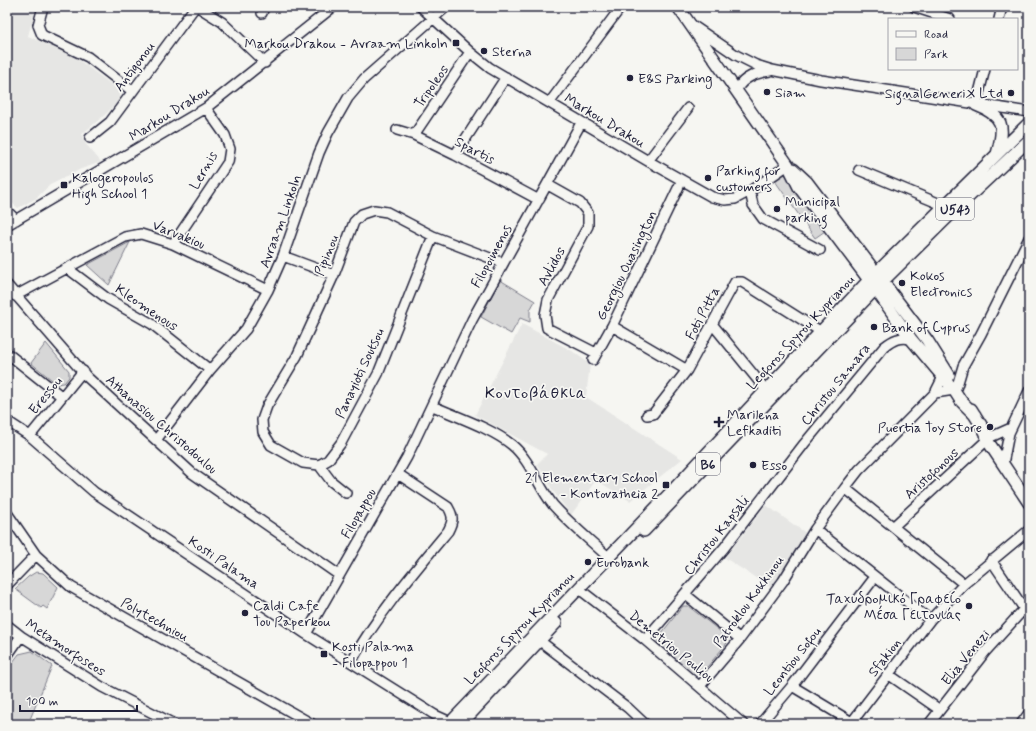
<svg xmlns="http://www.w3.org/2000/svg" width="1036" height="731" font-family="Mynerve,sans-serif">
	<rect width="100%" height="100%" fill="#f6f6f2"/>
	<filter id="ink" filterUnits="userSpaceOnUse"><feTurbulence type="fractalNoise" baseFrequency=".025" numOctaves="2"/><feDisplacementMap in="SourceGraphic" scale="8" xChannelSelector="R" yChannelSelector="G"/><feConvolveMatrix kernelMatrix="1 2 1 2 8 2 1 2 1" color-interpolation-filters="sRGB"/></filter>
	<g filter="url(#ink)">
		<path fill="#e6e6e4" d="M 7,7 L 36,7 L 28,36 L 76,58 L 119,90 L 120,99 L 107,113 L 82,134 L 85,143 L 101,162 L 81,169 L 50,185 L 35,199 L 18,208 L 7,199 Z
			M 522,324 L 572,351 L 590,364 L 586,397 L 682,459 L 630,501 L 596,480 L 571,515 L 553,491 L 537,464 L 547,454 L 475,415 Z
			M 766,505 L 807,534 L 773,589 L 725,558 Z"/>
		<path fill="#d7d7d7" stroke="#7c7c89" d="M 785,174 L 825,231 L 815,238 L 775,181 Z
			M 130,242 L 109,285 L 87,265 Z
			M 500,280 L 535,301 L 530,310 L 530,322 L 520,318 L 511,334 L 481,317 Z
			M 46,343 L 69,371 L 69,377 L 64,383 L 57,384 L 31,363 Z
			M 36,572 L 43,573 L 58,587 L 47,609 L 43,606 L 41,608 L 15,589 L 28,577 Z
			M 683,606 L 688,606 L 725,635 L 727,643 L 703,672 L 692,674 L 658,643 L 657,639 Z
			M 32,651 L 52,666 L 28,724 L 7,724 L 7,670 L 19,654 Z"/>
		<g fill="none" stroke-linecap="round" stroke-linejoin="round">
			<g stroke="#22223b" stroke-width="12">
				<path id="minor" d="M 43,7 L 38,25 L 42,35 L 88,57 L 132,91
					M 198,7 L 222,22 L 265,63
					M 421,7 L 470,52 L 490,68 L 648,161 L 712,197 L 725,200 L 735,199 L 750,191 L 788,165
					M 914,7 L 950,19
					M 262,13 L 264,7
					M 999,19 L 1002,7
					M 692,25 L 736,55 L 756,65 L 772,70 L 821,80 L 1029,112
					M 737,89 C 744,77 756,73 770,71
					M 550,102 L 621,7
					M 976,105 L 985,69
					M 397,130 L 414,135 L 455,155 L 539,200
					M 414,135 L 470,52
					M 90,138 L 110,122 L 195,7
					M 455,155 L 506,77
					M 648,161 L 688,108
					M 859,170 L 945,206
					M 548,185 L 580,203 L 588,213 L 588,226 L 548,300 L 545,315 L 547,328 L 596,353
					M 750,191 L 753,205 L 763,219 L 820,250
					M 7,211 L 16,220
					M 7,225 L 206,108 L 333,7
					M 433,236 L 378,374 L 341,443 L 328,460 L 319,465 L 303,463 L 271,445 L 263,432 L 262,420 L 267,406 L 297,356 L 334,275 L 354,222 L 362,214 L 374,210 L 387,212 L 433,236 L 503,263
					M 173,244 L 228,162 L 230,149 L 225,135 L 206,108
					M 283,256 L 334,275
					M 67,268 L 108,299 L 152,324 L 210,370
					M 7,285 L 87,377 L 192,473 L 339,575
					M 15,296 L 125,237 L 141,234 L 173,244 L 268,290
					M 713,325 L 766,390
					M 612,326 L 687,370
					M 7,353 L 61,396
					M 593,360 L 612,326 L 682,180
					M 957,386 L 963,366 L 981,334 L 1029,238
					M 935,393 L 954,390
					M 433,406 C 457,417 491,428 512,445 C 530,460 538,486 553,505 C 570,524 590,540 608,557
					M 647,415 L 653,414 L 687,370 L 735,282 L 742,282 L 820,331
					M 7,421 L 30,436 L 94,492 L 306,634 L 435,715 L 455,724
					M 986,433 L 993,436 L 1011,428
					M 30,436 L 83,371
					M 156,440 L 210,370 L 246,329 L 268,290 L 283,256 L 319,153 L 328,133 L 348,98 L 364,79 L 446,7
					M 1003,464 L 1009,433 L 1029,391
					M 319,465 L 331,481 L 346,493
					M 845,488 L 964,584
					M 7,513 L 36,555 L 71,587 L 312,724
					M 894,526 L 987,440
					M 815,529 L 930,620
					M 991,560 L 1029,616
					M 7,585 L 36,555
					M 583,592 L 645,640 L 743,724
					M 686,595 L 740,639
					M 7,625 L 21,636 L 102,687 L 174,724
					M 306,634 L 407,457 L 472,320 L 581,123
					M 645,640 L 724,548 L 804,444 L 884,347 C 894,339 899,337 911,339
					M 540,641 L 628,708 L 645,724
					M 7,656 L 21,636
					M 351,662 C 378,614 413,573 448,531 C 453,521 454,517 448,507 L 398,474
					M 888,674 L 940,710
					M 700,686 L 740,639 L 783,581 L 815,529 L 845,488 L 859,470 L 935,393 L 943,377
					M 792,686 L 855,724
					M 852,722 L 930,620 L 964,584 L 1029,530
					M 760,724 L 792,686 L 875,577
					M 929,724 L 985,652 L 1024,609
					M 1021,724 L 1029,713"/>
			</g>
			<g stroke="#22223b" stroke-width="14">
				<path id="major" d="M 678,7 L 788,165 L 799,187 L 869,280 L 911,339 L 954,390 L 961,401 L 975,415
					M 976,105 C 1004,116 1005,126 997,154
					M 793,169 L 807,182 L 927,340 L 949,375
					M 971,409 L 986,433 L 987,440 L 1029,503
					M 644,531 L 883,281 L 961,204 L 1029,140
					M 449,724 L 672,491 L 869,280 L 1029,123
					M 461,724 L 556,623"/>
			</g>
			<use href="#minor" stroke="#f6f6f2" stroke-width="9"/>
			<use href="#major" stroke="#f6f6f2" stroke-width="11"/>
		</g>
	</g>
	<g fill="#22223b" stroke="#f6f6f2" stroke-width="1.5">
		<rect x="452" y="39" width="8" height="8" rx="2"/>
		<circle cx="484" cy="51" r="4"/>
		<circle cx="630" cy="78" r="4"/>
		<circle cx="767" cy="92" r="4"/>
		<circle cx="1011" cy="93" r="4"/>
		<circle cx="708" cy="178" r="4"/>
		<rect x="60" y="181" width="8" height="8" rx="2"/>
		<circle cx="777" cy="209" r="4"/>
		<circle cx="902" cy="283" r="4"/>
		<circle cx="874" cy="327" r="4"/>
		<path d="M717 416h4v4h4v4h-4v4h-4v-4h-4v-4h4z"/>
		<circle cx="990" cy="427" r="4"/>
		<circle cx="753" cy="465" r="4"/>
		<rect x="662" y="481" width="8" height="8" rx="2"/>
		<circle cx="588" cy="562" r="4"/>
		<circle cx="969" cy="606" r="4"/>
		<circle cx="245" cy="613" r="4"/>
		<rect x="320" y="650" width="8" height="8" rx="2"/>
	</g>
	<g text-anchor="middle" stroke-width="3.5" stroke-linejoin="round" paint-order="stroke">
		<g fill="#f6f6f2" stroke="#626272" stroke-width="1">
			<rect x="936" y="198" width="38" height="22" rx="3"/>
			<rect x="696" y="453" width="24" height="22" rx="3"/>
		</g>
		<g font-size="13" font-weight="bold" fill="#22223b">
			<text x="955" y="214">U543</text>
			<text x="708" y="469">B6</text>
		</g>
		<g font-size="14" fill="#22223b" stroke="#f6f6f2" text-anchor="start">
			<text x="448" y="48" text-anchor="end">Markou Drakou - Avraam Linkoln</text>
			<text x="492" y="56">Sterna</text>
			<text x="638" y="83">E&amp;S Parking</text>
			<text x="775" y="97">Siam</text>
			<text x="1003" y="98" text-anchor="end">SignalGeneriX Ltd</text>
			<text x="716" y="175">Parking for<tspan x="716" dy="16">customers</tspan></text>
			<text x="72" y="182">Kalogeropoulos<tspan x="72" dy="16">High School 1</tspan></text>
			<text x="785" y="206">Municipal<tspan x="785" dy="16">parking</tspan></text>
			<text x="910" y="280">Kokos<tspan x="910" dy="16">Electronics</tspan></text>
			<text x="882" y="332">Bank of Cyprus</text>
			<text x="727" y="419">Marilena<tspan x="727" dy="16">Lefkaditi</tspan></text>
			<text x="982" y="432" text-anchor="end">Puertia Toy Store</text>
			<text x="761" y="470">Esso</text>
			<text x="658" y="482" text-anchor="end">21 Elementary School<tspan x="658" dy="16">- Kontovatheia 2</tspan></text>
			<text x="596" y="567">Eurobank</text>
			<text x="961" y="603" text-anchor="end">Ταχυδρομικό Γραφείο<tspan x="961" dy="16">Μέσα Γειτονιάς</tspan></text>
			<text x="253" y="610">Caldi Cafe<tspan x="253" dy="16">Tou Paperkou</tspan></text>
			<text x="332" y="651">Kosti Palama<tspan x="332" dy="16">- Filopappou 1</tspan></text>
		</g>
		<g font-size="14" fill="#22223b" stroke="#f6f6f2">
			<text transform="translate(134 66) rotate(-53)" y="5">Antigonou</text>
			<text transform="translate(431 86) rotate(-55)" y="5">Tripoleos</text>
			<text transform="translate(169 113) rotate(-32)" y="5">Markou Drakou</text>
			<text transform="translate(605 120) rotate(31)" y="5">Markou Drakou</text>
			<text transform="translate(475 150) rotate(28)" y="5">Spartis</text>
			<text transform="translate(203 170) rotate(-60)" y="5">Lernis</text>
			<text transform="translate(280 221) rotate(-70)" y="5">Avraam Linkoln</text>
			<text transform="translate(179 234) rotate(22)" y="5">Varvakiou</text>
			<text transform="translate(326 255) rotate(-68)" y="5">Pipinou</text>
			<text transform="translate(491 256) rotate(-61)" y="5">Filopoimenos</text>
			<text transform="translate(626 265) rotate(-64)" y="5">Georgiou Ouasington</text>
			<text transform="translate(551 266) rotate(-61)" y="5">Avlidos</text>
			<text transform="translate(147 307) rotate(34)" y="5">Kleomenous</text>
			<text transform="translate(702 313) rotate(-62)" y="5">Foti Pitta</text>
			<text transform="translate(800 332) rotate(-47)" y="5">Leoforos Spyrou Kyprianou</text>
			<text transform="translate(359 373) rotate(-65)" y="5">Panayioti Soutsou</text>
			<text transform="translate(835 384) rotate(-51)" y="5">Christou Samara</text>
			<text transform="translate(45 395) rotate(-51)" y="5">Eressou</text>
			<text transform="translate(162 424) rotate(41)" y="5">Athanasiou Christodoulou</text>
			<text transform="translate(931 473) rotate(-43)" y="5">Aristofonous</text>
			<text transform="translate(358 513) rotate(-60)" y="5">Filopappou</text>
			<text transform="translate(716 535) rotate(-52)" y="5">Christou Kapsali</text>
			<text transform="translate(224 562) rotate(34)" y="5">Kosti Palama</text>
			<text transform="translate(748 601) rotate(-54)" y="5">Patroklou Kokkinou</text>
			<text transform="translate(155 619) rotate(29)" y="5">Polytechniou</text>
			<text transform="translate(519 628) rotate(-46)" y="5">Leoforos Spyrou Kyprianou</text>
			<text transform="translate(672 646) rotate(39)" y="5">Demetriou Pouliou</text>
			<text transform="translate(66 647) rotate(33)" y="5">Metamorfoseos</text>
			<text transform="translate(884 657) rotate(-53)" y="5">Sfakion</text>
			<text transform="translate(965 657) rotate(-51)" y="5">Elia Venezi</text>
			<text transform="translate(792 661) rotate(-52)" y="5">Leontiou Sofou</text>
		</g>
		<g font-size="16" letter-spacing="1" fill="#22223b" stroke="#f6f6f2">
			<text x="536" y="398">Κοντοβάθκια</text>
		</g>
	</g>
	<rect width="1036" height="731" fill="none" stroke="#f6f6f2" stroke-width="24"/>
	<rect x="12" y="12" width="1012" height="707" fill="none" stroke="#22223b" stroke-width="1.5" filter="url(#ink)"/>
	<rect x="888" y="18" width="130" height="52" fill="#f6f6f2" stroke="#a1a1a9"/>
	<rect x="896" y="31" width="20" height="6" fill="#f6f6f2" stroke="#a1a1a9"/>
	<text x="924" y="38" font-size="12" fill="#22223b">Road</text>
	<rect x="896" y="48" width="20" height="12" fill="#d7d7d7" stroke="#a1a1a9"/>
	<text x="924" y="58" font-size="12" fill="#22223b">Park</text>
	<path d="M20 705v6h117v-6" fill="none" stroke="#22223b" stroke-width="2"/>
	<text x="26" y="705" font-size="12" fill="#22223b" stroke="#f6f6f2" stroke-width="3" paint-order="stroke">100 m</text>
</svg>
